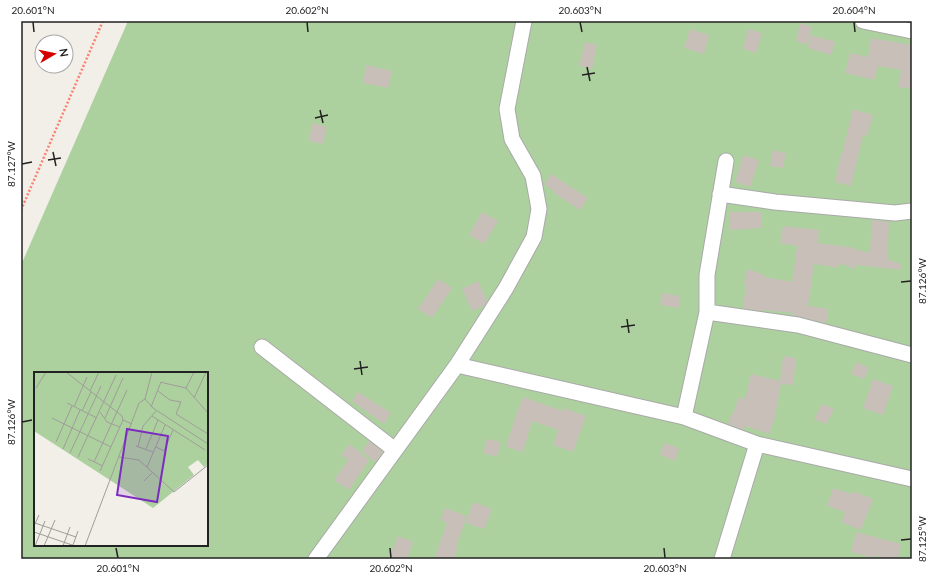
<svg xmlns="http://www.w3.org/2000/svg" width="933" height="580" font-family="Lato,sans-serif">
	<rect width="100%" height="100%" fill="#f2efe9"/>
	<path fill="#add19e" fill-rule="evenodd" d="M 128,21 L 912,21 L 912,559 L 21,559 L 21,265 ZM 35,373 L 207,373 L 207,545 L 35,545 Z"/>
	<path fill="#c7bfb8" d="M 800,23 L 812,27 L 807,45 L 796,41 Z
		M 690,29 L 709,35 L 704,54 L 684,48 Z
		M 748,29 L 762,33 L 756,53 L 743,49 Z
		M 811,35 L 835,42 L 831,55 L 808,48 Z
		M 871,38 L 912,45 L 912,89 L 898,87 L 901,70 L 878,66 L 874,80 L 845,73 L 850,53 L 868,57 Z
		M 585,42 L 597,45 L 592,69 L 579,66 Z
		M 366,65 L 392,71 L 388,88 L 363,83 Z
		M 853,109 L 873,115 L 867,136 L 863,135 L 851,186 L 835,182 L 841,154 L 842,154 Z
		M 312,123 L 327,127 L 323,144 L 309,141 Z
		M 773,150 L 786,153 L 783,168 L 770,166 Z
		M 743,155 L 759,160 L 750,187 L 735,182 Z
		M 551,174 L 588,198 L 580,210 L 554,193 L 555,192 L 544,184 Z
		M 482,212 L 498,221 L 484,244 L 469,235 Z
		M 730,212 L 761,212 L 761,228 L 730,230 Z
		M 872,220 L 889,222 L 887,259 L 901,264 L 900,270 L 856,265 L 855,269 L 839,263 L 838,268 L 814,264 L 808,306 L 828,309 L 826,323 L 792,315 L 793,313 L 761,310 L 761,311 L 743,308 L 746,284 L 744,284 L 747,269 L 765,275 L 764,277 L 792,282 L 797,246 L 780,243 L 783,226 L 819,230 L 818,243 L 849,247 L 868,253 L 869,250 L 870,250 Z
		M 438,279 L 452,288 L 432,318 L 418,309 Z
		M 478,281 L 487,301 L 485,305 L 472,311 L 462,289 Z
		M 662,293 L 680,296 L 679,308 L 660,305 Z
		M 783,356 L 796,358 L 793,385 L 781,384 L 774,421 L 769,434 L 745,426 L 744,430 L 728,424 L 731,414 L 733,414 L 739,397 L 745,399 L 751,374 L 780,381 Z
		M 856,362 L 869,368 L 864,379 L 851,374 Z
		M 873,379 L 893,386 L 883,415 L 863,408 Z
		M 358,392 L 391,413 L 384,424 L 352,401 Z
		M 523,397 L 563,411 L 564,408 L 586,416 L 573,452 L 553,445 L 558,430 L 532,421 L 523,452 L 506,447 L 515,418 Z
		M 822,404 L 834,409 L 826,424 L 814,419 Z
		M 487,439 L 501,442 L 497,457 L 483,453 Z
		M 369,441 L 383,452 L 375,462 L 362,451 Z
		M 664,443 L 679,448 L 675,461 L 660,455 Z
		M 350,444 L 369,460 L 349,490 L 334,480 L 348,460 L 341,455 Z
		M 833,488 L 852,494 L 853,491 L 873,499 L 861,530 L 841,522 L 845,512 L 827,506 Z
		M 473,502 L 492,509 L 484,529 L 466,523 Z
		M 445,508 L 467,516 L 456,546 L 458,547 L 454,559 L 434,559 L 447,523 L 440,520 Z
		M 856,532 L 901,544 L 898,559 L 891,559 L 874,556 L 873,558 L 851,552 Z
		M 398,536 L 413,542 L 407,559 L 389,559 Z"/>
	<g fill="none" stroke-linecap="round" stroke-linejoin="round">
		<g stroke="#a9a9a9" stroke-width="17">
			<path id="minor" d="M 863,21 L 912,31
				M 720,194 L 775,202 L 895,213 L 912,211
				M 707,312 L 798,325 L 912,355
				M 262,347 L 395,450
				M 457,365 L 684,417 L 757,444 L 912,479
				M 684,417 L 707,312 L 707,275 L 726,161
				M 316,559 L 457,365 L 506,288 L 534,237 L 539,209 L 533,176 L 512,139 L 507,109 L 524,21
				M 722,559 L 757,444"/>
		</g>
		<path stroke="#fa8072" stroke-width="2.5" stroke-dasharray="2 2" stroke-linecap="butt" d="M 21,210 L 103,21"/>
		<use href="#minor" stroke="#fff" stroke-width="15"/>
	</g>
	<path fill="none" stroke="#222" stroke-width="1.5" d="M 33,22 L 34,32M 307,22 L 308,32M 580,22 L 582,32M 854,22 L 855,32M 587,67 L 590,81M 582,75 L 595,73M 320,110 L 323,123M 315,118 L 328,115M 53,152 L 56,166M 48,160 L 61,158M 22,164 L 32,162M 901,282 L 911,281M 627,319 L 629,333M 621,327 L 635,325M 360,361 L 362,375M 354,369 L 368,367M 22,422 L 32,420M 901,540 L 911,539M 116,548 L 118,558M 390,548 L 391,558M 664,548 L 665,558"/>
	<g transform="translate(34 372)">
		<rect width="174" height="174" fill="#f2efe9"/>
		<path d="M 0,0 L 174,0 L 174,92 L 170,95 L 164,88 L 154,95 L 160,103 L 119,136 L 0,59 Z" fill="#add19e"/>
		<path fill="none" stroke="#9f9d99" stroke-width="1" d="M 32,0 L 88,44 L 89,48 L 98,52M 2,16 L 12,0M 152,16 L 160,0M 56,19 L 65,0M 124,19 L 136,28 L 147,30 L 142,42 L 174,62M 160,26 L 172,0M 111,27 L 119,36 L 174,72M 33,31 L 63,46M 40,35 L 53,5M 117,35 L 127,10 L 130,11 L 152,16 L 174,41M 48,39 L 57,20M 66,40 L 73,50 L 86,55M 118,44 L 171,78M 18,46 L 77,75M 71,46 L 89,6M 22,70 L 38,34M 102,74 L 119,80M 104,75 L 109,54 L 122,39M 122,75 L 130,79 L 139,58M 29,77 L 46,38M 112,77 L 124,48M 36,81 L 67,14M 44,85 L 82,3M 85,85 L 105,88 L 140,120 L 174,93M 54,87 L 69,94M 60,90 L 93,18M 113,95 L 131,53M 66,99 L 89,48M 110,109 L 119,100M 1,151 L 42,165M 0,154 L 5,143M 0,160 L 41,174M 39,173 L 44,159M 1,174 L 11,149M 10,174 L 21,148M 29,174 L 36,155M 51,174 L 105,31 L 111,27 L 118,0"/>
		<path fill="#7b2cbf" fill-opacity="0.15" stroke="#7b2cbf" stroke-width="2" d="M 93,57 L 134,64 L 123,130 L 83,123 Z"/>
		<rect width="174" height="174" fill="none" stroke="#222" stroke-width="2"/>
	</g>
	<rect width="933" height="580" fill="none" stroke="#ffffff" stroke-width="44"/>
	<g transform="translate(54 54) rotate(81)"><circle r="19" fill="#ffffff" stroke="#a7a7a7"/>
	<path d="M0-3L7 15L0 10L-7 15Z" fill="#d40000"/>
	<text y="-6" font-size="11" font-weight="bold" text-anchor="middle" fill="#222222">N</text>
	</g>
	<rect x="22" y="22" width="889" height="536" fill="none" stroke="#222" stroke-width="1.5"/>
	<g font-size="10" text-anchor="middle" fill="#222">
		<text x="33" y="14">20.601°N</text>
		<text x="307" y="14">20.602°N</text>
		<text x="580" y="14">20.603°N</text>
		<text x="854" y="14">20.604°N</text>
		<text transform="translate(11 164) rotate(-90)" y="4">87.127°W</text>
		<text transform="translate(922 281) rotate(-90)" y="4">87.126°W</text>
		<text transform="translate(11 422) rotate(-90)" y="4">87.126°W</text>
		<text transform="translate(922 539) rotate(-90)" y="4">87.125°W</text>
		<text x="118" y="572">20.601°N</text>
		<text x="391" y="572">20.602°N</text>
		<text x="665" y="572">20.603°N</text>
	</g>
</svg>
